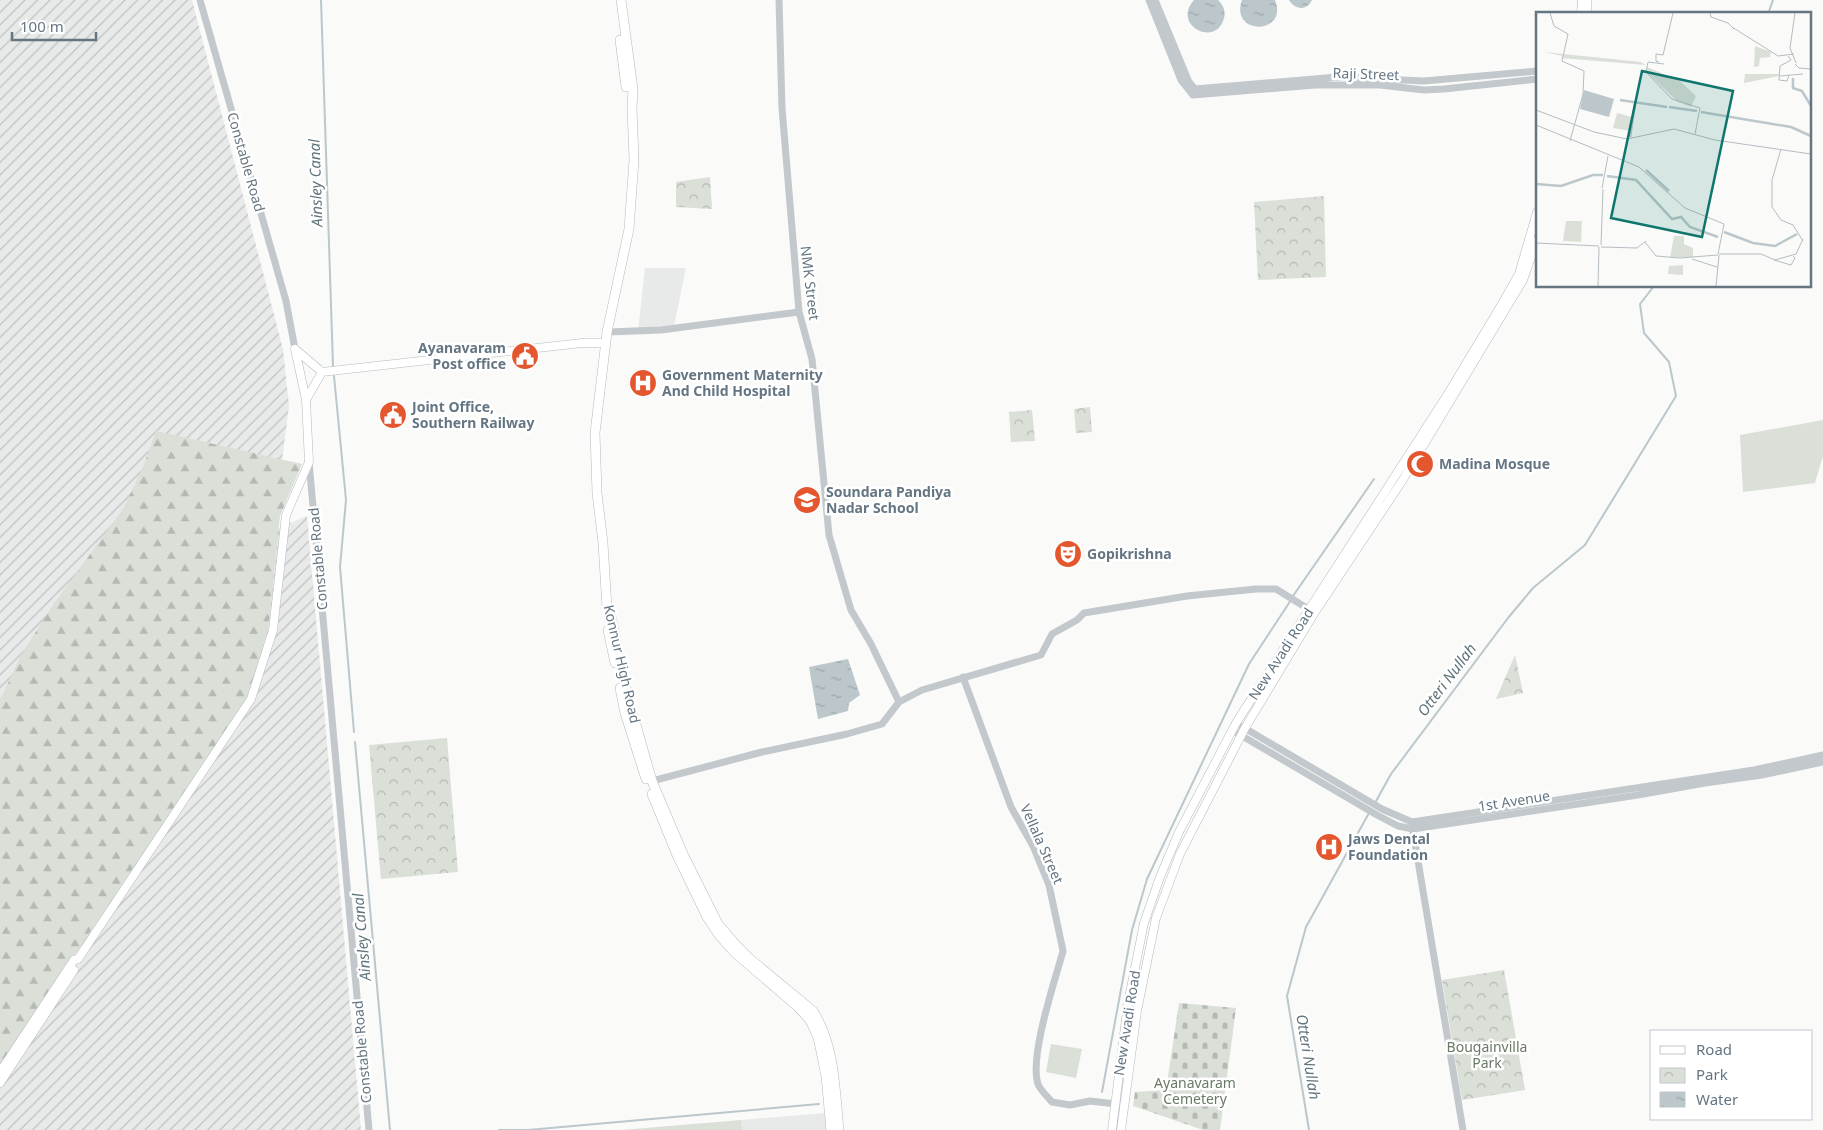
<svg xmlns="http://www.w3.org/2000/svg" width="1823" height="1130" font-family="'Noto Sans',sans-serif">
	<defs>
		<pattern id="industrial-furrows" width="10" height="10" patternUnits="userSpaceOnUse" patternTransform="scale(1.25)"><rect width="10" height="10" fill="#e8e9e9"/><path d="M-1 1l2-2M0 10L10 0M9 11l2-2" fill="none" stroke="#c0c1c2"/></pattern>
		<pattern id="forest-firs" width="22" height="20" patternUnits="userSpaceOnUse" patternTransform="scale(1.25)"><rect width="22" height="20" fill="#dadfd7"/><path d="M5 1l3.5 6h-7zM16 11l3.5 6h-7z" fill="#b4b9b4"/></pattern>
		<pattern id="cemetery-stones" width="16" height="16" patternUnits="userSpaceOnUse" patternTransform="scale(1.25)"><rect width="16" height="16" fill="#dadfd7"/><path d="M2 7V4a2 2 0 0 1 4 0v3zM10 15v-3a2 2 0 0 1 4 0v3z" fill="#b4b9b4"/></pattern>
		<pattern id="park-crowns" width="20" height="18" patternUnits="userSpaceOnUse" patternTransform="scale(1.25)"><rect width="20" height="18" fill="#dadfd7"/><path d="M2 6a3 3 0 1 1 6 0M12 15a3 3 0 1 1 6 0" fill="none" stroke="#b4b9b4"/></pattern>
		<pattern id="water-ripples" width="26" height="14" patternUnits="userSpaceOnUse" patternTransform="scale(1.25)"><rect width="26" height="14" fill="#bbc7cb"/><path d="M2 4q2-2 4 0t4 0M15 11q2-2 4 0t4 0" fill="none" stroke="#9ca6aa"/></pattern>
	</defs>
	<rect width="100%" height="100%" fill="#fafaf8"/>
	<path fill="#e8e9e9" d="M 645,268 L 686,268 L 674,326 L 638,331 Z
		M 825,1113 L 826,1130 L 742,1130 L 741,1120 Z"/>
	<path fill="url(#industrial-furrows)" d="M 0,0 L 192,0 L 283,349 L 289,406 L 273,530 L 307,516 L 361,1130 L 0,1130 Z"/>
	<path fill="url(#forest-firs)" d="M 156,431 L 302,464 L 280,516 L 268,629 L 247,698 L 0,1066 L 0,700 L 21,655 L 53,605 L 123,509 L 143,467 Z"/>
	<path fill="url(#cemetery-stones)" d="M 1179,1003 L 1236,1008 L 1220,1130 L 1203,1130 L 1133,1106 L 1135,1092 L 1166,1090 Z"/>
	<path fill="url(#park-crowns)" d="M 710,177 L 712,209 L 676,207 L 676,182 Z
		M 1324,196 L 1326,277 L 1258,280 L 1254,202 Z
		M 1090,407 L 1092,432 L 1076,433 L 1074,409 Z
		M 1032,410 L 1035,441 L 1011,442 L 1009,412 Z
		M 1515,655 L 1523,693 L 1496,699 Z
		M 447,738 L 458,872 L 381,879 L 369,745 Z
		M 1504,970 L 1525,1090 L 1462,1100 L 1442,980 Z"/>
	<path fill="#dadfd7" d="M 1823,420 L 1823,456 L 1815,483 L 1743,492 L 1740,435 Z
		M 1051,1044 L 1082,1049 L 1076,1078 L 1046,1072 Z
		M 741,1120 L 742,1130 L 622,1130 Z"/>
	<path fill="url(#water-ripples)" d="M 1194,0 L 1218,0 C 1223,5 1226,11 1224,18 C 1217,48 1171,26 1194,0 Z
		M 1242,0 L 1275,0 C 1289,35 1229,36 1242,0 Z
		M 1289,0 L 1312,0 C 1307,11 1295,10 1289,0 Z
		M 848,659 L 860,695 L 849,703 L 848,711 L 818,719 L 809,667 Z"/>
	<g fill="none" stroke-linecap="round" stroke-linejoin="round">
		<path stroke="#bbc7cb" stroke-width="2" d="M 321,0 L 333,366
			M 1768,14 L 1773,0
			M 334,376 L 346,500 L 340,567 L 354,732
			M 1293,596 L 1374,479
			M 355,742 L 390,1130
			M 1375,803 L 1391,774 L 1508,618 L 1533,588 L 1585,545 L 1676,396 L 1669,362 L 1644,333 L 1640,304 L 1654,286
			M 1102,1092 L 1132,930 L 1147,879 L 1249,664 L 1291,600
			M 499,1130 L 528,1130 L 819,1104
			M 1309,1130 L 1287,996 L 1306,927 L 1369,813"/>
		<g stroke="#b3babf" stroke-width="9">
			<path id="secondary" d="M 1581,14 L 1582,0
				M 1587,14 L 1587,0
				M 295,349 L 322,372 L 582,343 L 605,343
				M 306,400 L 322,372
				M 0,1072 L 74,960 L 78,959 L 251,699 L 273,630 L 286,515 L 309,462 L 306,400 L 295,349
				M 0,1083 L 74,970
				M 1112,1130 L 1128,1003 L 1144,923 L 1160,877 L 1179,832 L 1236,723 L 1446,397 L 1499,309 L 1519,274 L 1537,212
				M 1121,1130 L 1137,1011 L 1156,918 L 1180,854 L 1245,728 L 1315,612 L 1402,481 L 1523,280 L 1537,240"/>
		</g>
		<g stroke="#b5babe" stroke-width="10">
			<path id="primary" d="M 621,0 L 633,89 L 632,108 L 634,160 L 629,229 L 607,332 L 595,433 L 597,493 L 603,543 L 607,608 L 610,611 L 628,697 L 652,781 L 683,854 L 718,924 L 735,944 L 749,958 L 813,1011 C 835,1045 835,1091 839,1130
				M 620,40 L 626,87
				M 608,630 L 615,663
				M 620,688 L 625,713 L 646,779
				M 652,794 L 677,855 L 707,917 L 719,935 L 735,953 L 797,1006 L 810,1020 L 818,1037 L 826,1076 L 831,1130"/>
		</g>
		<path stroke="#c3c8cc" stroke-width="7" d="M 200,0 L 286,301 L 295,349
			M 779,0 L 782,108 L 799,312 L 812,359 L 829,535 L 851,610 L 871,644 L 899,702
			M 1149,0 L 1181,80 L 1193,95 L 1315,85 L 1380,85 L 1424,90 L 1444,89 L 1537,79
			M 1155,0 L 1189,82 L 1195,89 L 1337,77 L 1424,81 L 1537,71
			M 607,332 L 661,330 L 799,312
			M 309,462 L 369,1130
			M 963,677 L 1011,807 L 1033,846 L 1049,885 L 1062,946 L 1063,951 C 1055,980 1029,1057 1038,1084 C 1040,1090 1048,1097 1052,1102 L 1070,1105 L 1090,1101 L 1125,1105
			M 1236,723 L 1382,809 L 1412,822 L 1754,770 L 1823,755
			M 1232,730 L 1377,815 L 1398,826 L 1413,829 L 1638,795 L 1705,783 L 1762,775 L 1823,762
			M 652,781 L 762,752 L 847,734 L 882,724 L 899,702 L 922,690 L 1041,655 L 1052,634 L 1077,620 L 1084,613 L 1187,596 L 1256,589 L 1276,589 L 1310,610
			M 1412,825 L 1463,1130"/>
		<use href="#secondary" stroke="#fff" stroke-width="8"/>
		<use href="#primary" stroke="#fff" stroke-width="9"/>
	</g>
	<defs>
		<g id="civic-disc" transform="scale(1.4375)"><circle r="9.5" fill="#e4572e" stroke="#fff"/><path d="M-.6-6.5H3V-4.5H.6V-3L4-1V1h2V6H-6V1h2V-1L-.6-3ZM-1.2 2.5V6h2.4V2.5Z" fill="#fff"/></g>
		<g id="hospital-disc" transform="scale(1.4375)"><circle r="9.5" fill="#e4572e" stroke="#fff"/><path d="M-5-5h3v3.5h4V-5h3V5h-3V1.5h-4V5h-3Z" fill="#fff"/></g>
		<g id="mosque-disc" transform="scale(1.4375)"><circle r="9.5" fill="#e4572e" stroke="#fff"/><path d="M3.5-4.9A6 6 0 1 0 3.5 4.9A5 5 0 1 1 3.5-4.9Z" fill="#fff"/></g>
		<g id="school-disc" transform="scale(1.4375)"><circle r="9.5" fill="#e4572e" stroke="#fff"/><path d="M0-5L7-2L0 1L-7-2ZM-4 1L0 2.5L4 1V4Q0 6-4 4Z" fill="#fff"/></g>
		<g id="theatre-disc" transform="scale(1.4375)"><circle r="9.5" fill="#e4572e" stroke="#fff"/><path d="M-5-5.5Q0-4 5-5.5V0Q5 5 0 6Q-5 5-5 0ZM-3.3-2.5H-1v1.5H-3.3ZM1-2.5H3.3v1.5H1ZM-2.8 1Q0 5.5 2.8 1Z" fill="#fff"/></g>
	</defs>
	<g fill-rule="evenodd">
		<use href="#civic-disc" x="525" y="356"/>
		<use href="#hospital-disc" x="643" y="383"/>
		<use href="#civic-disc" x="393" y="415"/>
		<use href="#mosque-disc" x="1420" y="464"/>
		<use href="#school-disc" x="807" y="500"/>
		<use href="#theatre-disc" x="1068" y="554"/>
		<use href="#hospital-disc" x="1329" y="847"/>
	</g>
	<g text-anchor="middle" stroke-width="5" stroke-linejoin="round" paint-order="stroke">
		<g font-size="14" fill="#657683" stroke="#fff">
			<text transform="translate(1366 74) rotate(2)" y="5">Raji Street</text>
			<text transform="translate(246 162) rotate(74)" y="5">Constable Road</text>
			<text transform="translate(810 283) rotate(83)" y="5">NMK Street</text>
			<text transform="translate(318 559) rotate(-95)" y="5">Constable Road</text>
			<text transform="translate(1281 654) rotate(-57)" y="5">New Avadi Road</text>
			<text transform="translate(622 664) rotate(77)" y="5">Konnur High Road</text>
			<text transform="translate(1514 801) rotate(-9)" y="5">1st Avenue</text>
			<text transform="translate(1042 844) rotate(66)" y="5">Vellala Street</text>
			<text transform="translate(1127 1023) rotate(-81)" y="5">New Avadi Road</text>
			<text transform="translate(362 1052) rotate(-95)" y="5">Constable Road</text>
		</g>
		<g font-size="14" font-weight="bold" fill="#657683" stroke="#fff" text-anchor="start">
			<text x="506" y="353" text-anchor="end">Ayanavaram<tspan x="506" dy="16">Post office</tspan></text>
			<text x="662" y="380">Government Maternity<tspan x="662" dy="16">And Child Hospital</tspan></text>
			<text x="412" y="412">Joint Office,<tspan x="412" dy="16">Southern Railway</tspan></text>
			<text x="1439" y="469">Madina Mosque</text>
			<text x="826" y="497">Soundara Pandiya<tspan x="826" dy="16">Nadar School</tspan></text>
			<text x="1087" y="559">Gopikrishna</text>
			<text x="1348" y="844">Jaws Dental<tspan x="1348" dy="16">Foundation</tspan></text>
		</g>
		<g font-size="14" fill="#687a64" stroke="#fff">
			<text x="1487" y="1052">Bougainvilla<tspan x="1487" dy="16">Park</tspan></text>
			<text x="1195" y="1088">Ayanavaram<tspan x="1195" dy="16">Cemetery</tspan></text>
		</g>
		<g font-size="15" font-style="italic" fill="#60757c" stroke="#fff">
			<text transform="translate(316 183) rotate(-92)" y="5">Ainsley Canal</text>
			<text transform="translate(1447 680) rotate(-53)" y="5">Otteri Nullah</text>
			<text transform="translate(362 937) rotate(-95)" y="5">Ainsley Canal</text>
			<text transform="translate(1308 1057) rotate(81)" y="5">Otteri Nullah</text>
		</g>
	</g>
	<g transform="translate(1536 12)">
		<rect width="275" height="275" fill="#fafaf8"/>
		<path d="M 8,40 L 105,50 L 110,53 L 25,46 L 27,44 Z" fill="#dadfd7"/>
		<path d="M 111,55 L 144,69 L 160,84 L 155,95 L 142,90 L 111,60 ZM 209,62 L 243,62 L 243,64 L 208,71 Z" fill="#dadfd7"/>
		<path d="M 138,224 L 148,224 L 148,232 L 157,236 L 157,245 L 134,246 ZM 147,253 L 147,263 L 132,262 L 133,254 Z" fill="#dadfd7"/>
		<path d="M 30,209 L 46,209 L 45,230 L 27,229 Z" fill="#dadfd7"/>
		<path d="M 219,34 L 235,40 L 234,45 L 224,46 L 223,54 L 218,55 ZM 81,101 L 96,105 L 94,119 L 77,116 Z" fill="#dadfd7"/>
		<path d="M 48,78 L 78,87 L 73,105 L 44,97 Z" fill="#bbc7cb"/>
		<path fill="none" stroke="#bbc7cb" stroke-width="2.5" d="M 257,66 L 257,76 L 266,79 L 275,94M 84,88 L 131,95M 133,95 L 161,99M 165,100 L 255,115 L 275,124M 94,125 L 99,92M 110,158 L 133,179M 71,164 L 100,168 L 136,207 L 145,205 L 154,215 L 182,225M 0,172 L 25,174 L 57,163 L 67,163M 188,220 L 217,231 L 239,234 L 261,222"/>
		<path fill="none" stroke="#b5bdc2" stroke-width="1" d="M 14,1 L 18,14 L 32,22 L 26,49 L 48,59 L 47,82 L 34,129M 174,1 L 175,5 L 192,11 L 198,17M 259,1 L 254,36 L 260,51M 196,15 L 242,44 L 258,42M 252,44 L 255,48 L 244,54 L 243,68 L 251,69 L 253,63M 123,50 L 120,49 L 120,42 L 127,43 L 137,1M 128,52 L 112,50 L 110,60 L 136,87 L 164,96M 259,52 L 263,56 L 275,57M 244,64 L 267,62M 0,98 L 58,120 L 91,127 L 138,117 L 179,128 L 275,142M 0,113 L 103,155 L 149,196 L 188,212M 159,122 L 164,96M 245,137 L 236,168 L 236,195 L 245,208 L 257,213 L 267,229M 66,176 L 72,144M 109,230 L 120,244M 0,231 L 63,234M 65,233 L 67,177M 65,235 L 101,236 L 110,229M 182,242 L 188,212M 183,242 L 225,242 L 239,248 L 260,242 L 267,227M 120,244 L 144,246 L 182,243M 156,247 L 181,255M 238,248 L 255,253 L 259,246 L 257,244M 62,274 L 63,235M 180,274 L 183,243"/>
		<path fill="#0f766e" fill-opacity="0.15" stroke="#0f766e" stroke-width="2.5" d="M 106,59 L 197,79 L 166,225 L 75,206 Z"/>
		<rect width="275" height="275" fill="none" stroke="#657683" stroke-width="2.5"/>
	</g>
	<rect x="1650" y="1030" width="162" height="90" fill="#ffffff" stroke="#c1c8cd"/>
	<rect x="1660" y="1046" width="25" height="8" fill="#ffffff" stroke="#c1c8cd"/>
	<text x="1696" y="1055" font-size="15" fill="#657683">Road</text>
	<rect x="1660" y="1068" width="25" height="15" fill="url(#park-crowns)" stroke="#c1c8cd"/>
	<text x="1696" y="1080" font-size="15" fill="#657683">Park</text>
	<rect x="1660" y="1092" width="25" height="15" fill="url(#water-ripples)" stroke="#c1c8cd"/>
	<text x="1696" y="1105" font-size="15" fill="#657683">Water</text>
	<path d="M12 32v8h84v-8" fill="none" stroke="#657683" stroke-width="2.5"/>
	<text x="20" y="32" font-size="15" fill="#657683" stroke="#ffffff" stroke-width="4" paint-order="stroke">100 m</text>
</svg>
